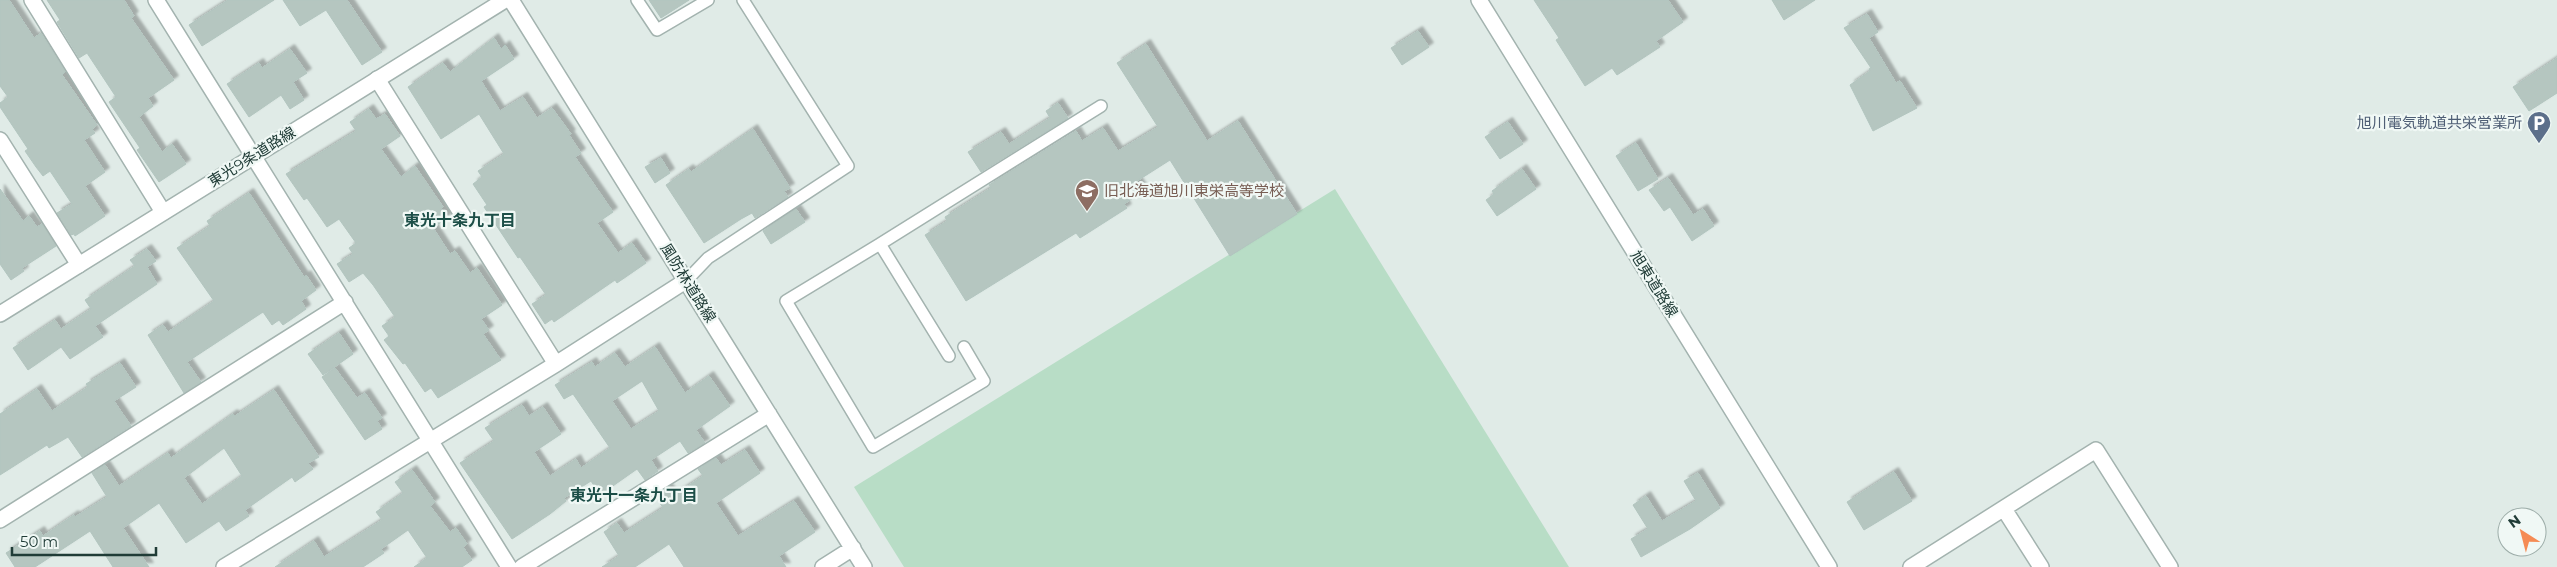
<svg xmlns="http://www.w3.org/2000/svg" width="2557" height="567" font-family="Montserrat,'Noto Sans JP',sans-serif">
	<defs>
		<filter id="shadow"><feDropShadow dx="4.5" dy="-4.5" stdDeviation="1" flood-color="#0004"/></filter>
	</defs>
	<rect width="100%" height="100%" fill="#e0ebe7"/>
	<path fill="#b8ddc6" d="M 1335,189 L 1569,567 L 904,567 L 854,487 Z"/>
	<path fill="#b5c6c0" stroke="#b2c5bf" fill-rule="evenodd" filter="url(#shadow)" d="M 0,0 L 9,0 L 34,38 L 41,33 L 63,68 L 65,72 L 62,75 L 97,125 L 92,129 L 95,133 L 84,140 L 105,172 L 85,186 L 105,216 L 75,236 L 74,234 L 71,235 L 57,213 L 72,204 L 50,171 L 43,176 L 36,167 L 25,151 L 28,149 L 0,107 L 0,103 L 8,97 L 0,86 Z
		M 47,0 L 124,0 L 134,16 L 131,18 L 174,80 L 148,98 L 153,106 L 139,117 L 162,152 L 172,144 L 186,164 L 159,182 L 137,150 L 140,148 L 109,102 L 116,97 L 87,53 L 79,58 L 57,22 L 60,20 Z
		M 228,0 L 274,0 L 202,46 L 189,25 Z
		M 283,0 L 347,0 L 382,52 L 362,65 L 326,10 L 300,26 Z
		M 649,0 L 689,0 L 661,18 Z
		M 1534,0 L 1668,0 L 1683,22 L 1656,41 L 1660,47 L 1617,75 L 1612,68 L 1585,86 L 1556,40 L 1559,38 Z
		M 1772,0 L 1815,0 L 1784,20 Z
		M 1867,14 L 1878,32 L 1869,38 L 1896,83 L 1900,81 L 1917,108 L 1873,131 L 1850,85 L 1870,71 L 1869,69 L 1871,68 L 1844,28 Z
		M 1418,31 L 1429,47 L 1402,65 L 1391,48 Z
		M 494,38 L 501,49 L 505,45 L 514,59 L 481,81 L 500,111 L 523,97 L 537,118 L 552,108 L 571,134 L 569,135 L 581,153 L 575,157 L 613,212 L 597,223 L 618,253 L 632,243 L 646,263 L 617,283 L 615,280 L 554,322 L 552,319 L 545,324 L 532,304 L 546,295 L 520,257 L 518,258 L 484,207 L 487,205 L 473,184 L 482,177 L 478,171 L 504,154 L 479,114 L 441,139 L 408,87 L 443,63 L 450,72 Z
		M 1146,44 L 1207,141 L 1238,121 L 1297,214 L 1230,256 L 1170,160 L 1137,181 L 1144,191 L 1124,204 L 1127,208 L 1080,238 L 1076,233 L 966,301 L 925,235 L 947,221 L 945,217 L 991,188 L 989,185 L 1076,131 L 1082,141 L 1103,128 L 1118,151 L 1158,127 L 1117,63 Z
		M 290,49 L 307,73 L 293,82 L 304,100 L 290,109 L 281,95 L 249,117 L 227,84 L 259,63 L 262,68 Z
		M 2557,58 L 2557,93 L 2529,111 L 2513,87 Z
		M 1058,103 L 1068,118 L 981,172 L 968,152 L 1001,132 L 1009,144 L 1050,118 L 1046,111 Z
		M 369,109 L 376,119 L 385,114 L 400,136 L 381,149 L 401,177 L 415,166 L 443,207 L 441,208 L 448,217 L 433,228 L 450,254 L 455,251 L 470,273 L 477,268 L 502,305 L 481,319 L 489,330 L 483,334 L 501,360 L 438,398 L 431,388 L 425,392 L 405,363 L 403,364 L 384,340 L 389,336 L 382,326 L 395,317 L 373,285 L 363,273 L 349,282 L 337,264 L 353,254 L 349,248 L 356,243 L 339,219 L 327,227 L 307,198 L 304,200 L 286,174 L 356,131 L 350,122 Z
		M 1508,122 L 1523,144 L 1500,159 L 1485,137 Z
		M 753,129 L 790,188 L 784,191 L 788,197 L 755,218 L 752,213 L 741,219 L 704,243 L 666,185 L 689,169 L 691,172 Z
		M 1636,143 L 1658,179 L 1638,191 L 1616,156 Z
		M 661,158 L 670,173 L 655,183 L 645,167 Z
		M 1522,169 L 1536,189 L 1497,216 L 1486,200 L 1494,194 L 1492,191 Z
		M 1668,178 L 1693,215 L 1703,209 L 1714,226 L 1692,241 L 1670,207 L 1664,211 L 1649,190 Z
		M 0,189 L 23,221 L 29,216 L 37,227 L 42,224 L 56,246 L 22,268 L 24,271 L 11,280 L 0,264 Z
		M 249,193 L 304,277 L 306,275 L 316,290 L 301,301 L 306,309 L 283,325 L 279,320 L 272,325 L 263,312 L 187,362 L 201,382 L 184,393 L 148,335 L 163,325 L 168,332 L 214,301 L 177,248 L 210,226 L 207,221 Z
		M 796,209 L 805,222 L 771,244 L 763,231 Z
		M 147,249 L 156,261 L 147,267 L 157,284 L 95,326 L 103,337 L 70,359 L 61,347 L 28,370 L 13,348 L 55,320 L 61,329 L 91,309 L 85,300 L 135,266 L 130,260 Z
		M 339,333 L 353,354 L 323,375 L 308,354 Z
		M 655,347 L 685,393 L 709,376 L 730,406 L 696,430 L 705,443 L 688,453 L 680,441 L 651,460 L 658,471 L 645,480 L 637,469 L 600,495 L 591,481 L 564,498 L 566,501 L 550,514 L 512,539 L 460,463 L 494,441 L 485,428 L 522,405 L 529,416 L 543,407 L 561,434 L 534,452 L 550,476 L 576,459 L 581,468 L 610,448 L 573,394 L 564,399 L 555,385 L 592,362 L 595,367 L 615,353 L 625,367 ZM 642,381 L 659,411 L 631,429 L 612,401 Z
		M 120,363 L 136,387 L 114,401 L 131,426 L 82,457 L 68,437 L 49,448 L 47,445 L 0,475 L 0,414 L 37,389 L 52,411 L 88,387 L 86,384 Z
		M 335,368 L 357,398 L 365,393 L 382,418 L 377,421 L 382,429 L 365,440 L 322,377 Z
		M 274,390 L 319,457 L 308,463 L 313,469 L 295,482 L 292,477 L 245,510 L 249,516 L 226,531 L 219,521 L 186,543 L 159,503 L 123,528 L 149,567 L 113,567 L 90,531 L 35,567 L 15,567 L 6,553 L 40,531 L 43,536 L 74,515 L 75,517 L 107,497 L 92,473 L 105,465 L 119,486 L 168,453 L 171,458 L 233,414 L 235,416 ZM 224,448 L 242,476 L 202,504 L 184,478 Z
		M 745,450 L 760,473 L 716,503 L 738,536 L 794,501 L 815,532 L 779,556 L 786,567 L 684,567 L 669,544 L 635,567 L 602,567 L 619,556 L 604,532 L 617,523 L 624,533 L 663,508 L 655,495 L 668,488 L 673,496 L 703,476 L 698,469 L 716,458 L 721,465 Z
		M 412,470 L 435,502 L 430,506 L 450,532 L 456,528 L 467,544 L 463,547 L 472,560 L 462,567 L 414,567 L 427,558 L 408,530 L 381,549 L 384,553 L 363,567 L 275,567 L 314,541 L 324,557 L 382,520 L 376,512 L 403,493 L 395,482 Z
		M 1894,472 L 1912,501 L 1864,530 L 1847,502 Z
		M 1698,473 L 1720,508 L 1690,529 L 1641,557 L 1631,539 L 1648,529 L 1633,505 L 1646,496 L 1662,521 L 1696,501 L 1684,481 Z"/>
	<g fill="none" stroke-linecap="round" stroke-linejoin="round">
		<g stroke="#a3b3af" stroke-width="14">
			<path id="service" d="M 637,0 L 657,30 L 708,0
				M 880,244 L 1101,106
				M 687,280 L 708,258 L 848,166 L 743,0
				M 949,356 L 880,244 L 786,301 L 873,447 L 984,381 L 964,347"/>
		</g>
		<g stroke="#a3b3af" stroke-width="18">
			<path id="minor" d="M 32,0 L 163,212
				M 156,0 L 509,567
				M 511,0 L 864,567
				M 377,79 L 556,364
				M 0,140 L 79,265
				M 2004,509 L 2041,567
				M 0,520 L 345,302
				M 224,567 L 556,364 L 687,280
				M 522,567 L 769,414
				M 823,567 L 853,548
				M 1911,567 L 2096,450 L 2170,567"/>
		</g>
		<g stroke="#a3b3af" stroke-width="18">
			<path id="tertiary" d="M 1479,0 L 1829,567
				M 0,314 L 505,0"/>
		</g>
		<use href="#service" stroke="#fff" stroke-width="11"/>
		<use href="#minor" stroke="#fff" stroke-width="15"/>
		<use href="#tertiary" stroke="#fff" stroke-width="15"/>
	</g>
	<defs>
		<g id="parking-pin" transform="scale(1.25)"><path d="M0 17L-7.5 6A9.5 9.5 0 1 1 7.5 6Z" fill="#5c6f8a" stroke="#f0f8f5"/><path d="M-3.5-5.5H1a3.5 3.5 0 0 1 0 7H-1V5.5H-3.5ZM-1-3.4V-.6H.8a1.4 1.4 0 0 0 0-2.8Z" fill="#fff"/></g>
		<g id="school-pin" transform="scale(1.25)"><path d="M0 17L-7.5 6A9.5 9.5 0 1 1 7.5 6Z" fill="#8d6e63" stroke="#f0f8f5"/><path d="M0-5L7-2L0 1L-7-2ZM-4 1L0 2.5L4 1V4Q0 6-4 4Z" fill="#fff"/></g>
	</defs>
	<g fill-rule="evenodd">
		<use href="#parking-pin" x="2539" y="123"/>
		<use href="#school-pin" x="1087" y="191"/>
	</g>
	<g text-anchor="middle" stroke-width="4.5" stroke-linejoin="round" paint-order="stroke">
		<g font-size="15" fill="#4e5e75" stroke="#f0f8f5" text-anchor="end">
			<text x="2522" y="128">旭川電気軌道共栄営業所</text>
		</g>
		<g font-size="15" fill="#203c37" stroke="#f0f8f5">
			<text transform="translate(252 157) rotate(-32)" y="5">東光9条道路線</text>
			<text transform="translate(688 283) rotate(58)" y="5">風防林道路線</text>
			<text transform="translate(1654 284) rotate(58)" y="5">旭東道路線</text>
		</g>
		<g font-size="15" fill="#785e54" stroke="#f0f8f5" text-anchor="start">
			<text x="1104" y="196">旧北海道旭川東栄高等学校</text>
		</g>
		<g font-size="16" font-weight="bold" fill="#1c4e47" stroke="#f0f8f5">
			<text x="460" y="226">東光十条九丁目</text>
			<text x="634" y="501">東光十一条九丁目</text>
		</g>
	</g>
	<g transform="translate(2522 532) rotate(324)"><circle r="24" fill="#f0f8f5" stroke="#9dada9"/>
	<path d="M0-4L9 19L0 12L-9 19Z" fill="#f58b54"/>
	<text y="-8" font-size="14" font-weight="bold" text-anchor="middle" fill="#203c37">N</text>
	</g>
	<path d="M12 547v8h144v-8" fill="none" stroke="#203c37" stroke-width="2.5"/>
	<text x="20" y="547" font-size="15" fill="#203c37" stroke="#f0f8f5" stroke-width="4" paint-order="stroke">50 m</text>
</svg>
